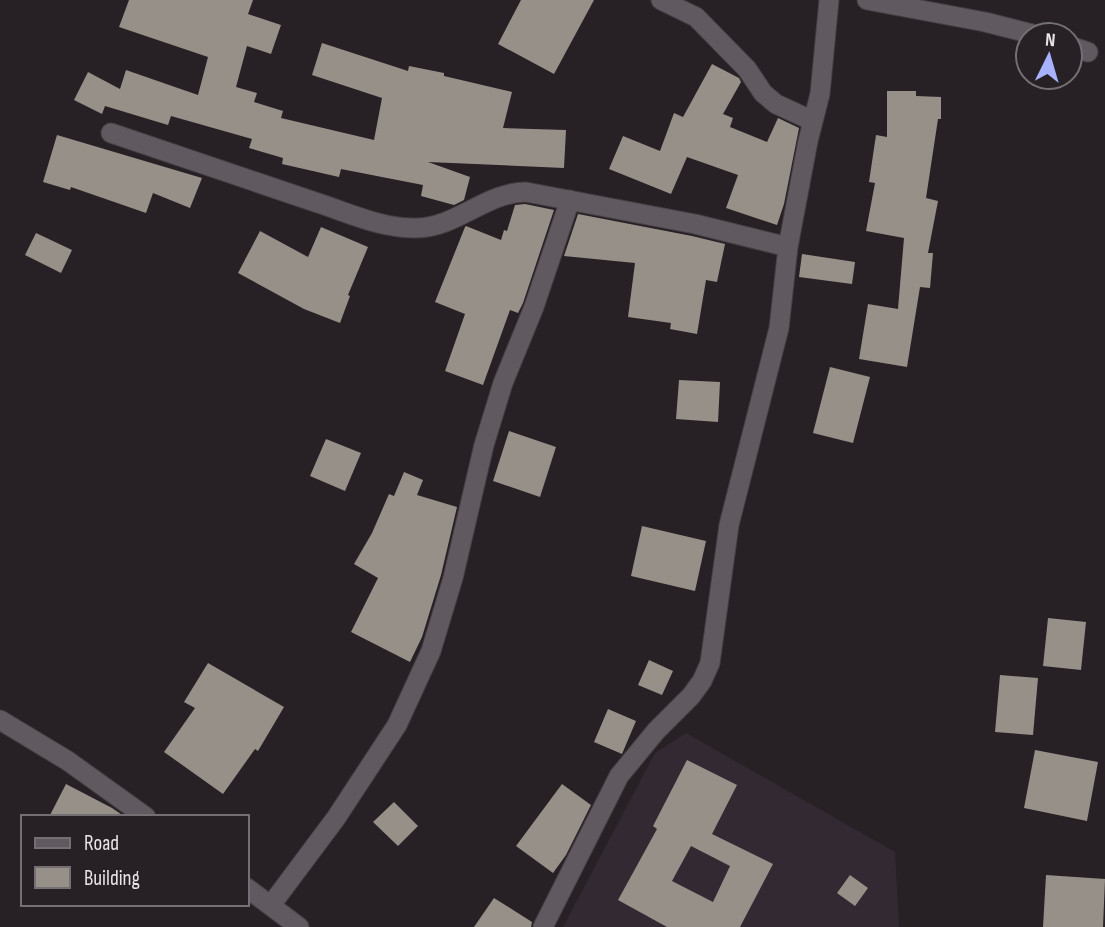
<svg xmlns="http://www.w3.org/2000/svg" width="1105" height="927" font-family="'Sofia Sans Condensed',sans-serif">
	<rect width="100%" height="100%" fill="#272126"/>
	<path fill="#332932" d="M 686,733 L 895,852 L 899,927 L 563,927 L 655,753 Z"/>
	<path fill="#979089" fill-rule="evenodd" d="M 129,0 L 253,0 L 248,14 L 281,25 L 271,54 L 247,46 L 236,87 L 257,93 L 254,102 L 283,111 L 281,118 L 374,140 L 382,98 L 312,75 L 322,43 L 408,71 L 409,66 L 444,73 L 444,76 L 512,92 L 503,128 L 566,130 L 564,168 L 428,162 L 470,177 L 464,200 L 454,205 L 421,196 L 423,185 L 341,169 L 339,177 L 282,164 L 283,158 L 249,148 L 252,139 L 171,116 L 168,125 L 105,106 L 102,114 L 74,100 L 88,72 L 120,89 L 126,70 L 198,95 L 208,57 L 119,27 Z
		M 521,0 L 594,0 L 554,74 L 498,44 Z
		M 712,64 L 739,78 L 741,82 L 723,114 L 733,118 L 730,127 L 767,142 L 778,118 L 799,128 L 784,204 L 777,225 L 726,208 L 738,175 L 687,157 L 671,194 L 609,169 L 623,136 L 660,151 L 674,113 L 683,117 Z
		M 887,91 L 916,91 L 916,96 L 941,97 L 941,119 L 938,119 L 926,198 L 938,201 L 928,253 L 933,253 L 930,288 L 920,287 L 907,367 L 859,359 L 868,304 L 898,309 L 904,238 L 866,231 L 875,183 L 869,182 L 876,135 L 887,137 Z
		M 57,135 L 202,178 L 190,208 L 153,193 L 146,213 L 71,187 L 70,190 L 43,182 Z
		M 525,204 L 554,210 L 523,303 L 518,313 L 510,310 L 483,385 L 445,371 L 465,314 L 435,302 L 465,227 L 466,226 L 501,240 L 504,230 L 507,231 L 515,205 Z
		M 578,214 L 692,236 L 725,244 L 717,282 L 706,280 L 697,334 L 670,329 L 671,323 L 628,317 L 635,263 L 564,256 Z
		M 321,227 L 368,247 L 348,295 L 350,296 L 340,323 L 304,309 L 238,273 L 260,231 L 308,257 Z
		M 36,233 L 72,250 L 61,273 L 25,255 Z
		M 802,254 L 855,262 L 852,284 L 799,277 Z
		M 830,367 L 870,377 L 853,443 L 813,433 Z
		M 679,380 L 720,382 L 718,422 L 676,419 Z
		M 509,431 L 556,447 L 540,497 L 493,481 Z
		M 326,439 L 361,453 L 345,491 L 310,476 Z
		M 404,472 L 423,480 L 417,495 L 457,507 L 441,575 L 422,637 L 410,662 L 351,632 L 378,578 L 354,564 L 372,533 L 389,494 L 394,496 Z
		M 642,526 L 706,541 L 695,591 L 631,576 Z
		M 1048,618 L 1086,622 L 1081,670 L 1043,666 Z
		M 649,660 L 673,671 L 662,695 L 638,685 Z
		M 208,663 L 284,707 L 258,751 L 255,749 L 223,794 L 164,752 L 195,708 L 184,702 Z
		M 1000,675 L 1038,678 L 1033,735 L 995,732 Z
		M 608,709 L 636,721 L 622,754 L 594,742 Z
		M 1035,750 L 1098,762 L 1087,821 L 1024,808 Z
		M 687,760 L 737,785 L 712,834 L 773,864 L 740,927 L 667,927 L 618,900 L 657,829 L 653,826 ZM 691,846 L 730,866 L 713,902 L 672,881 Z
		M 66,784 L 112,808 L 125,817 L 49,817 Z
		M 562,784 L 591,805 L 566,855 L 553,873 L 516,846 Z
		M 394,802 L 418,826 L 398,846 L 373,822 Z
		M 850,875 L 868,888 L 855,906 L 837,893 Z
		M 1046,875 L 1105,879 L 1103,927 L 1043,927 Z
		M 494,898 L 532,922 L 531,927 L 474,927 Z"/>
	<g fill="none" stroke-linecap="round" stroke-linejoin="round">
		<g stroke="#443f43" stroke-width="21">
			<path id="minor" d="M 661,0 L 696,17 L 747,69 L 763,93 L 776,104 L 813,121
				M 867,0 L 985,22 L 1036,35
				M 1070,46 L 1088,52
				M 111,133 C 180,157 249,180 318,203 C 349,213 383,229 416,228 C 456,228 486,192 526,192 L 695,224 L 788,247
				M 271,905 L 336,818 L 397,725 L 431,651 L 453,578 L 484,445 L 503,383 L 534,307 L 570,200
				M 543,927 L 619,776 L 656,731 L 691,696 L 702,681 L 710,663 L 729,525 L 779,328 L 788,247 L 808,141 L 820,94 L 829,0"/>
		</g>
		<g stroke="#443f43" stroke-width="21">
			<path id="tertiary" d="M 0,720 L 68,761 L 146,817
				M 247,888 L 299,927"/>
		</g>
		<use href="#minor" stroke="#605a60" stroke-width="19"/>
		<use href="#tertiary" stroke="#605a60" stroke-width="19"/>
	</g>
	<rect x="21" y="815" width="228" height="91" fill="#272126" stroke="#746f73" stroke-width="2"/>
	<rect x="35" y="838" width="35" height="10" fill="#605a60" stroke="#746f73" stroke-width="2"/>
	<text x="84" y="850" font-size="21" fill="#e8e4e7">Road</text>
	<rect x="35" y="867" width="35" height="21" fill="#979089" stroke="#746f73" stroke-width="2"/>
	<text x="84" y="885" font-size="21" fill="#e8e4e7">Building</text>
	<g transform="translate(1049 56) rotate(5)"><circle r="33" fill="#272126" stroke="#746f73" stroke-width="2"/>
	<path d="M0-5L12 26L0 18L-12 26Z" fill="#a7b1fc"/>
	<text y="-10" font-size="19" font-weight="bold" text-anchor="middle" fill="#e8e4e7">N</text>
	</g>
</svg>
